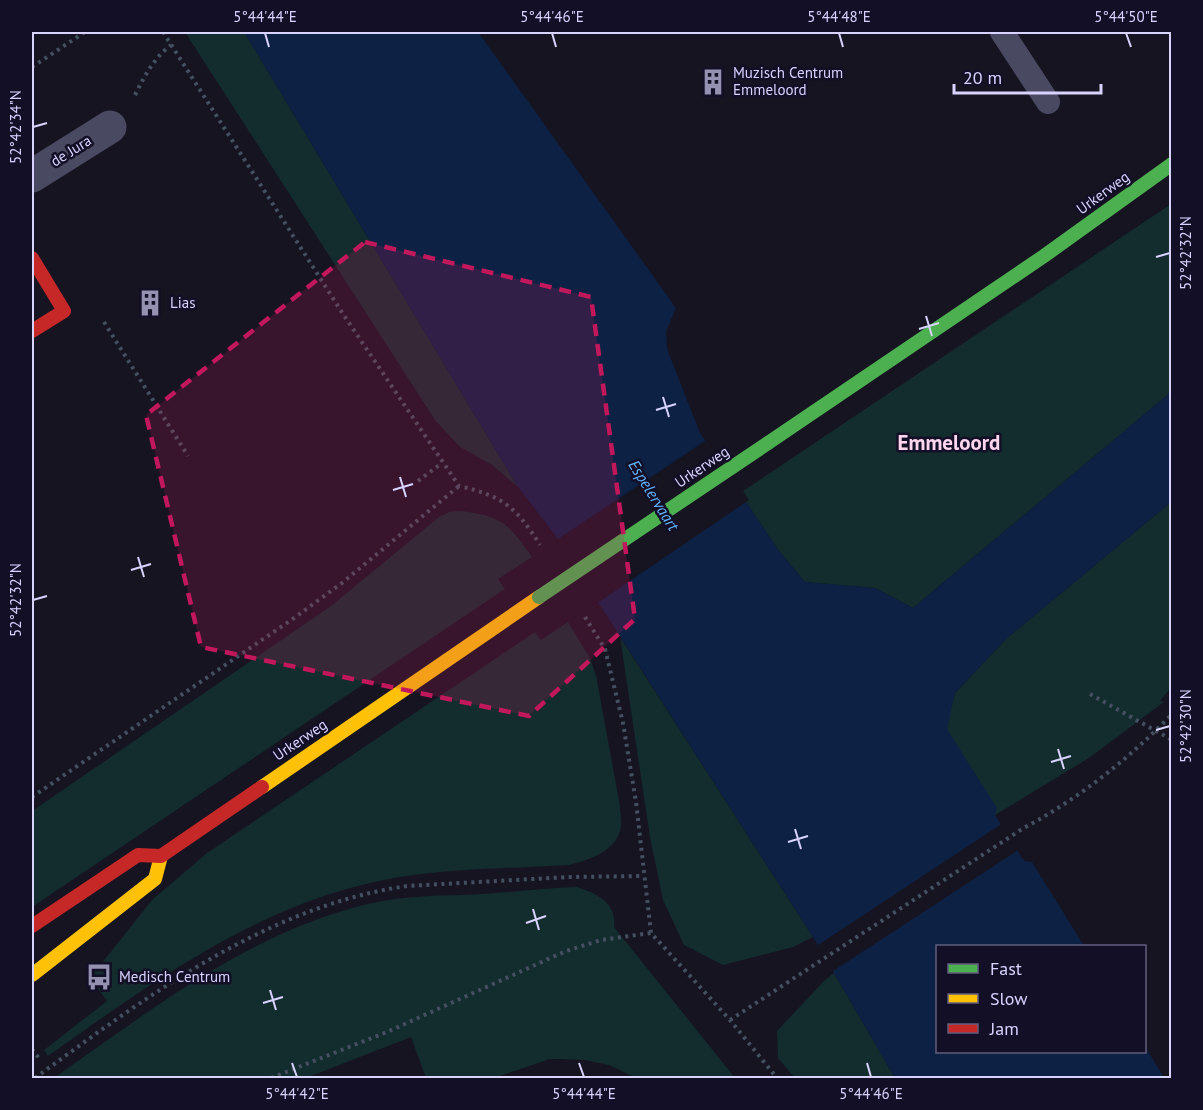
<svg xmlns="http://www.w3.org/2000/svg" width="1203" height="1110" font-family="'PT Sans',sans-serif">
	<rect width="100%" height="100%" fill="#161421"/>
	<path fill="#132c2d" d="M 185,32 L 244,32 L 518,487 L 492,465 L 460,447 L 435,420 Z
		M 1171,204 L 1171,392 L 913,608 L 875,588 L 805,582 L 779,551 L 740,493 Z
		M 1171,502 L 1172,686 L 1160,701 L 1164,702 L 1089,758 L 995,815 L 946,729 L 955,693 L 1006,639 Z
		M 461,511 C 502,516 509,524 532,557 L 498,579 L 505,589 L 32,907 L 32,811 L 331,606 L 439,517 L 449,512 Z
		M 568,622 L 590,658 L 596,675 L 620,806 C 620,813 622,820 621,826 C 618,851 589,860 569,865 C 506,869 440,868 379,881 C 254,907 150,984 48,1056 L 44,1050 L 107,1001 L 97,987 L 102,983 L 94,973 L 152,900 L 207,853 L 535,632 L 541,640 Z
		M 620,637 L 813,937 L 793,947 L 723,965 L 684,945 L 663,900 L 650,837 Z
		M 577,887 C 598,894 617,903 614,927 L 735,1078 L 636,1078 L 609,1065 L 585,1060 L 561,1059 L 550,1059 L 494,1078 L 426,1078 L 411,1037 L 306,1078 L 54,1078 C 152,1009 253,930 372,903 C 407,895 445,896 481,894 C 513,892 545,888 577,887 Z
		M 834,973 L 895,1078 L 795,1078 L 778,1058 L 777,1031 L 825,980 Z"/>
	<path fill="#0d2144" d="M 244,32 L 478,32 L 676,308 L 666,331 L 667,349 L 700,433 L 779,551 L 805,582 L 875,588 L 913,608 L 1171,392 L 1171,502 L 1006,639 L 955,693 L 947,729 L 997,808 L 995,815 L 1024,861 L 1032,862 L 1084,946 L 938,946 L 938,1052 L 1144,1052 L 1145,1046 L 1164,1078 L 895,1078 L 813,937 L 555,535 L 518,487 Z"/>
	<path fill="#161421" d="M 708,439 L 749,500 L 596,604 L 555,541 Z
		M 1003,823 L 1020,849 L 830,973 L 815,947 Z"/>
	<g fill="none" stroke-linecap="round" stroke-linejoin="round">
		<path stroke="#44505f" stroke-width="4" stroke-dasharray="3 4.5" stroke-linecap="butt" d="M 163,32 L 343,314 L 459,486 C 503,496 516,507 540,545
			M 32,67 L 85,32
			M 135,95 C 145,75 154,58 171,45
			M 104,322 L 188,456
			M 418,481 L 442,463
			M 585,617 L 605,649 L 623,723 L 636,802 L 651,933 L 730,1020 L 777,1078
			M 1090,694 L 1172,740
			M 32,797 L 294,618 L 342,583 L 459,486
			M 730,1020 L 1022,829 C 1078,799 1128,760 1172,714
			M 32,1049 L 41,1061
			M 35,1078 C 146,997 267,906 407,886 L 568,877 L 643,876
			M 271,1078 L 387,1032 L 566,951 L 601,940 L 651,933"/>
		<path stroke="#4a4962" stroke-width="24" d="M 1002,32 L 1048,102"/>
		<path stroke="#4a4962" stroke-width="33" d="M 32,176 L 110,127"/>
		<path stroke="#4caf50" stroke-width="14" d="M 768,443 L 1044,256 L 1172,164"/>
		<path stroke="#ffc107" stroke-width="14" d="M 262,787 L 539,597
			M 32,975 L 155,879 L 161,856"/>
		<path stroke="#c62828" stroke-width="14" d="M 32,258 L 64,311 L 32,331
			M 32,926 L 138,855 L 161,856 L 262,787"/>
		<path stroke="#4caf50" stroke-width="14" d="M 539,597 L 768,443"/>
	</g>
	<path fill="#c2185b" fill-opacity="0.2" stroke="#c2185b" stroke-width="4.5" stroke-dasharray="12 8" stroke-linejoin="round" d="M 365,242 L 591,297 L 635,619 L 529,716 L 201,647 L 146,415 Z"/>
	<path fill="none" stroke="#d9d4ff" stroke-width="2" d="M 265,33 L 269,47M 552,33 L 556,47M 839,33 L 843,47M 1126,33 L 1131,47M 33,127 L 47,123M 1156,257 L 1170,253M 926,316 L 932,336M 919,329 L 939,323M 663,397 L 669,417M 656,410 L 676,404M 400,477 L 406,497M 393,490 L 413,484M 138,557 L 144,577M 131,570 L 151,564M 33,600 L 47,596M 1156,730 L 1170,726M 1058,749 L 1064,769M 1051,762 L 1071,756M 795,829 L 801,849M 788,842 L 808,836M 533,909 L 539,930M 526,923 L 546,916M 270,990 L 276,1010M 263,1003 L 283,997M 292,1063 L 297,1077M 579,1063 L 584,1077M 867,1063 L 871,1077"/>
	<defs>
		<g id="building-bare" transform="scale(2.07)"><path d="M-4-6H4V6H1V3H-1V6H-4ZM-2.5-4.3h1.7v1.8h-1.7ZM.8-4.3h1.7v1.8H.8ZM-2.5-1h1.7V.8h-1.7ZM.8-1h1.7V.8H.8Z" fill="#9591b1" stroke="#130f26" stroke-width="2.5" paint-order="stroke"/></g>
		<g id="bus-bare" transform="scale(2.07)"><path d="M-5-6H5V4H4V6H2V4H-2V6H-4V4H-5ZM-3.5-4V0h7V-4ZM-3.5 1.2v1.5H-2V1.2ZM2 1.2v1.5H3.5V1.2Z" fill="#9591b1" stroke="#130f26" stroke-width="2.5" paint-order="stroke"/></g>
	</defs>
	<g fill-rule="evenodd">
		<use href="#building-bare" x="713" y="82"/>
		<use href="#building-bare" x="150" y="303"/>
		<use href="#bus-bare" x="99" y="977"/>
	</g>
	<g text-anchor="middle" stroke-width="5" stroke-linejoin="round" paint-order="stroke">
		<g font-size="15" fill="#d9d4ff" stroke="#130f26" text-anchor="start">
			<text x="733" y="78">Muzisch Centrum<tspan x="733" dy="17">Emmeloord</tspan></text>
			<text x="170" y="308">Lias</text>
			<text x="119" y="982">Medisch Centrum</text>
		</g>
		<g font-size="15" fill="#d9d4ff" stroke="#130f26">
			<text transform="translate(71 151) rotate(-32)" y="5">de Jura</text>
			<text transform="translate(1103 193) rotate(-36)" y="5">Urkerweg</text>
			<text transform="translate(702 467) rotate(-34)" y="5">Urkerweg</text>
			<text transform="translate(300 740) rotate(-34)" y="5">Urkerweg</text>
		</g>
		<g font-size="16" font-style="italic" fill="#62b6ff" stroke="#130f26">
			<text transform="translate(654 495) rotate(58)" y="6">Espelervaart</text>
		</g>
		<g font-size="21" font-weight="bold" fill="#ffd6f0" stroke="#130f26">
			<text x="949" y="450">Emmeloord</text>
		</g>
	</g>
	<rect width="1203" height="1110" fill="none" stroke="#130f26" stroke-width="66"/>
	<rect x="936" y="945" width="210" height="108" fill="#130f26" stroke="#625e7d" stroke-width="1.5"/>
	<rect x="948" y="964" width="30" height="9" fill="#4caf50" stroke="#625e7d" stroke-width="1.5"/>
	<text x="990" y="975" font-size="18" fill="#d9d4ff">Fast</text>
	<rect x="948" y="994" width="30" height="9" fill="#ffc107" stroke="#625e7d" stroke-width="1.5"/>
	<text x="990" y="1005" font-size="18" fill="#d9d4ff">Slow</text>
	<rect x="948" y="1024" width="30" height="9" fill="#c62828" stroke="#625e7d" stroke-width="1.5"/>
	<text x="990" y="1035" font-size="18" fill="#d9d4ff">Jam</text>
	<path d="M954 84v9h147v-9" fill="none" stroke="#d9d4ff" stroke-width="3"/>
	<text x="963" y="84" font-size="18" fill="#d9d4ff" stroke="#130f26" stroke-width="4.5" paint-order="stroke">20 m</text>
	<rect x="33" y="33" width="1137" height="1044" fill="none" stroke="#d9d4ff" stroke-width="2"/>
	<g font-size="15" text-anchor="middle" fill="#d9d4ff">
		<text x="265" y="22">5°44'44"E</text>
		<text x="552" y="22">5°44'46"E</text>
		<text x="839" y="22">5°44'48"E</text>
		<text x="1126" y="22">5°44'50"E</text>
		<text transform="translate(16 127) rotate(-90)" y="5">52°42'34"N</text>
		<text transform="translate(1186 253) rotate(-90)" y="5">52°42'32"N</text>
		<text transform="translate(16 600) rotate(-90)" y="5">52°42'32"N</text>
		<text transform="translate(1186 726) rotate(-90)" y="5">52°42'30"N</text>
		<text x="297" y="1099">5°44'42"E</text>
		<text x="584" y="1099">5°44'44"E</text>
		<text x="871" y="1099">5°44'46"E</text>
	</g>
</svg>
